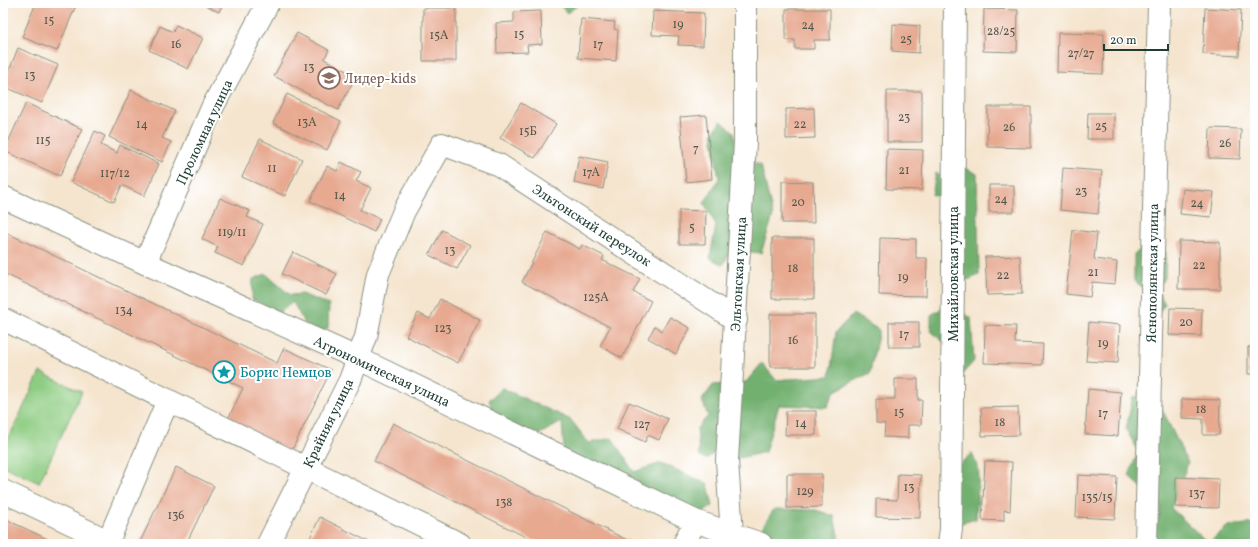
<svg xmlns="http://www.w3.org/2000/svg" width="1258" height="547" font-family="Vollkorn,serif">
	<rect width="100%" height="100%" fill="#fff"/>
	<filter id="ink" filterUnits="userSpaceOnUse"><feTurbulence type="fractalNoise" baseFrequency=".025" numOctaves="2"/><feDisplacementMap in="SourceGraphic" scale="8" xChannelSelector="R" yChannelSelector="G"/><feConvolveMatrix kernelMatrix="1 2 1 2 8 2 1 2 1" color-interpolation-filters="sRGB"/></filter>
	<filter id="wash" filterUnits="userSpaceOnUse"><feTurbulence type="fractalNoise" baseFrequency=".012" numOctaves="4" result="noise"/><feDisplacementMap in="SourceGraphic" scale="16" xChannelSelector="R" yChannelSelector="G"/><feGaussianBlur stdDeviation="0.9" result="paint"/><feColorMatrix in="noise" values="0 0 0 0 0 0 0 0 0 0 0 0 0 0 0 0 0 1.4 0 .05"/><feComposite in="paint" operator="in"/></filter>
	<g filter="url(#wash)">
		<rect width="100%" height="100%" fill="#f5e5cf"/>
		<path fill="#8ecc82" stroke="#56845b" d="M 40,372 L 82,392 L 39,483 L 3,466 L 3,450 Z"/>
		<path fill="#72b070" stroke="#487652" d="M 558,3 L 581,3 L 567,13 Z
			M 721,121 L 734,132 L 738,158 L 761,165 L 773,216 L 761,253 L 731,250 L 723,265 L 710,258 L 716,225 L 704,203 L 719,179 L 712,134 Z
			M 960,165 L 977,174 L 979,275 L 958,284 L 949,200 L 932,195 L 936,173 L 949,176 Z
			M 1151,238 L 1166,253 L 1165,278 L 1156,288 L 1165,304 L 1153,319 L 1149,292 L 1134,281 L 1134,255 Z
			M 266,274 L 290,295 L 302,294 L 329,305 L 328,328 L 318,333 L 304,323 L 293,302 L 279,313 L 252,299 L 253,279 Z
			M 949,304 L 971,318 L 974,361 L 958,379 L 948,346 L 931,331 L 931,315 Z
			M 853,314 L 879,330 L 870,373 L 835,391 L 827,407 L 779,405 L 765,452 L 740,458 L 724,446 L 706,459 L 699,456 L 697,428 L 708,416 L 702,400 L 713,385 L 746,382 L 762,363 L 776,380 L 830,376 L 836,332 Z
			M 502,388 L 571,420 L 589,443 L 612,438 L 634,472 L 661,463 L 708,484 L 713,506 L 698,516 L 649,494 L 634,478 L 613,477 L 564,452 L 562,422 L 534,437 L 496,419 L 489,400 Z
			M 1133,396 L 1161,407 L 1188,463 L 1171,508 L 1208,543 L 1228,526 L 1255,523 L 1255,544 L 1153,544 L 1161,505 L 1129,476 L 1138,451 L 1126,429 Z
			M 972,453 L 979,471 L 976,519 L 958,524 L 947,475 Z
			M 774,509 L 816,510 L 834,516 L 840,544 L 767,544 L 763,526 Z"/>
		<g id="blocks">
			<path fill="#e7a990" d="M 36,3 L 77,3 L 57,51 L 22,37 Z
				M 201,3 L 223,3 L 219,12 Z
				M 423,8 L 456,8 L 456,61 L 423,61 Z
				M 1205,8 L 1241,10 L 1239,56 L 1203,54 Z
				M 786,9 L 830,9 L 830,40 L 814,40 L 814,49 L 795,49 L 795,40 L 786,40 Z
				M 984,9 L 1018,10 L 1017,52 L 983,51 Z
				M 541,11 L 542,44 L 527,45 L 528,52 L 497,53 L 496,23 L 514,22 L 514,12 Z
				M 653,11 L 704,13 L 703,46 L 678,45 L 679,36 L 652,35 Z
				M 581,19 L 615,22 L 614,29 L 618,30 L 616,61 L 578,58 Z
				M 893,24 L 920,26 L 919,53 L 892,51 Z
				M 176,25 L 203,38 L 188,69 L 149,50 L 160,26 L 173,32 Z
				M 297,33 L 329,50 L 324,59 L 356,76 L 338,110 L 274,76 Z
				M 1058,33 L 1104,34 L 1103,74 L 1057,72 Z
				M 18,48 L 58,65 L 42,103 L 3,86 Z
				M 131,90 L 175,111 L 162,138 L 171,142 L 162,162 L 109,137 Z
				M 887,91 L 922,91 L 922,142 L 887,142 Z
				M 287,94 L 341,121 L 327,150 L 273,123 Z
				M 26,103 L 82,129 L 60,176 L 4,151 Z
				M 521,103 L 556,124 L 535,158 L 500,138 Z
				M 988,107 L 1031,107 L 1031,148 L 987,147 Z
				M 814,108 L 815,138 L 786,139 L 786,109 Z
				M 1088,113 L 1114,113 L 1114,139 L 1087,139 Z
				M 706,115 L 712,179 L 686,182 L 680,117 Z
				M 1210,128 L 1241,129 L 1240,159 L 1209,158 Z
				M 95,131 L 105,136 L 101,145 L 117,153 L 120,145 L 159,164 L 144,196 L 122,185 L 114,202 L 71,182 Z
				M 260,139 L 302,159 L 285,196 L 242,177 Z
				M 887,149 L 923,150 L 922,190 L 886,189 Z
				M 579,156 L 608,162 L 603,189 L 574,183 Z
				M 341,162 L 361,172 L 356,181 L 371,188 L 360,210 L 380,219 L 374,232 L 310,201 L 327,166 L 337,171 Z
				M 1063,168 L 1102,171 L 1098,214 L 1060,210 Z
				M 782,181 L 813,182 L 814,223 L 782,223 Z
				M 989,185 L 1014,185 L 1014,212 L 989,212 Z
				M 1183,189 L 1214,192 L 1211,217 L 1180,214 Z
				M 220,198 L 250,211 L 247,217 L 263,224 L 244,266 L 215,253 L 218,247 L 202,239 Z
				M 679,210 L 706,211 L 705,244 L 679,244 Z
				M 442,230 L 470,245 L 457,269 L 429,255 Z
				M 1073,230 L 1097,233 L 1094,259 L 1117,262 L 1115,284 L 1092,282 L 1090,297 L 1066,294 Z
				M 3,231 L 277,363 L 284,348 L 331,370 L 291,452 L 227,421 L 243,388 L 3,273 Z
				M 547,232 L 580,249 L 582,245 L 604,256 L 602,260 L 640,279 L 633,292 L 651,301 L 622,358 L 600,346 L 610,327 L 522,282 Z
				M 772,238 L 814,238 L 814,299 L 772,299 Z
				M 880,238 L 916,239 L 916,258 L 927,258 L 926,296 L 879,295 Z
				M 1179,241 L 1220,242 L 1220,289 L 1178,289 Z
				M 293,252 L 337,274 L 326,295 L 282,274 Z
				M 1020,256 L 1022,294 L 987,295 L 985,257 Z
				M 440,299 L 480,320 L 458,363 L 406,336 L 418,313 L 430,319 Z
				M 1170,308 L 1202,309 L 1201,336 L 1169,335 Z
				M 770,314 L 815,314 L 815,367 L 770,367 Z
				M 670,317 L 690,328 L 676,354 L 648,338 L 655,326 L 662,331 Z
				M 889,322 L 919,322 L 919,347 L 889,347 Z
				M 1089,322 L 1120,325 L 1118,363 L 1086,361 Z
				M 985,325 L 1016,326 L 1015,343 L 1043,344 L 1042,365 L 984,363 Z
				M 1248,347 L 1255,347 L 1255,374 L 1248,374 Z
				M 895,379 L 918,379 L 918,400 L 922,400 L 921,425 L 908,425 L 908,438 L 884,437 L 885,424 L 876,423 L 876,399 L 895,399 Z
				M 1088,389 L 1121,392 L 1118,436 L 1085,434 Z
				M 1182,399 L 1220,400 L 1219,435 L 1203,435 L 1203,419 L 1182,418 Z
				M 629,402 L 668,419 L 659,440 L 648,435 L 645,442 L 617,429 Z
				M 1018,407 L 1019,435 L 982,436 L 981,408 Z
				M 786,411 L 816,411 L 816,435 L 785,435 Z
				M 393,423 L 635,544 L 540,544 L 374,461 Z
				M 985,461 L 1012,462 L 1010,511 L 1004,510 L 1004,521 L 982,520 Z
				M 176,467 L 214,486 L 186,544 L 139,544 Z
				M 787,474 L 822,474 L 822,507 L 787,508 Z
				M 898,474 L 921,475 L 920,518 L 876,517 L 876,499 L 897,500 Z
				M 1078,475 L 1117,477 L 1115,519 L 1076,517 Z
				M 1176,477 L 1219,479 L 1218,508 L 1175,507 Z
				M 320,517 L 373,544 L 307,544 Z
				M 3,518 L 58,544 L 3,544 Z"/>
		</g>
	</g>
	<g filter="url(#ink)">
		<use href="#blocks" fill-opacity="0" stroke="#8a9182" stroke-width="1"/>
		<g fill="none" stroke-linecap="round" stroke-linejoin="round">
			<g stroke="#8a9182" stroke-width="24">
				<path id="minor" d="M 3,197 L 145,263 L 357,358 L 695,521 L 761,544
					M 145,263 L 212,108 L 268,3
					M 3,319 L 460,544
					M 3,491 L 108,541
					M 107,544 L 168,400
					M 268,544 L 350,380 L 366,337 L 378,274 L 404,211 L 442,144 L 499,165 L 736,320
					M 684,544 L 695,521
					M 735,544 L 732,534 L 727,461 L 745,142 L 745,3
					M 949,544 L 951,529 L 955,3
					M 1146,544 L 1159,3"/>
			</g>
			<use href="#minor" stroke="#fff" stroke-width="22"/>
		</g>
	</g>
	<defs>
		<g id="school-ring" transform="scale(1.15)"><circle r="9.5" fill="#fff" stroke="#8d6e63" stroke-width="1.5"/><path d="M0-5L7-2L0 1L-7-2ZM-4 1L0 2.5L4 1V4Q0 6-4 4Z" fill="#8d6e63"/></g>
		<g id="sight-ring" transform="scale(1.15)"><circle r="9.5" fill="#fff" stroke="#0f9aa8" stroke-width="1.5"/><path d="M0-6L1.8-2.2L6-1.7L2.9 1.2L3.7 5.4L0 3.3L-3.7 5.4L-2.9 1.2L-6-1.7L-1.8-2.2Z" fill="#0f9aa8"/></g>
	</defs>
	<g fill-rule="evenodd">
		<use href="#school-ring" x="329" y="78"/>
		<use href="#sight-ring" x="224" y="372"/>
	</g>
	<g text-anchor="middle" stroke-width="4" stroke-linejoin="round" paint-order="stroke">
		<g font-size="12" fill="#51584b">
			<text x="49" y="24">15</text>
			<text x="678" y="28">19</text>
			<text x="808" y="29">24</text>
			<text x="1001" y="35">28/25</text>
			<text x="519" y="38">15</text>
			<text x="439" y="39">15А</text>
			<text x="906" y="43">25</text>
			<text x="176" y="48">16</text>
			<text x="598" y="48">17</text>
			<text x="1081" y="57">27/27</text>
			<text x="309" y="71">13</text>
			<text x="30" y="79">13</text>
			<text x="904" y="121">23</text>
			<text x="307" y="126">13А</text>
			<text x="142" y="128">14</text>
			<text x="800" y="128">22</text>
			<text x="1101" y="130">25</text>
			<text x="1009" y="131">26</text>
			<text x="528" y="135">15Б</text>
			<text x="43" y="144">115</text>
			<text x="1225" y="147">26</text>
			<text x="696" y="152">7</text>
			<text x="272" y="172">11</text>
			<text x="904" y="174">21</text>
			<text x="591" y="176">17А</text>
			<text x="115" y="177">117/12</text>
			<text x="1081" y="195">23</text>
			<text x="340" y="199">14</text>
			<text x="1001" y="203">24</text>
			<text x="798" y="206">20</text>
			<text x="1197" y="207">24</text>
			<text x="692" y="231">5</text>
			<text x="232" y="236">119/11</text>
			<text x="450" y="254">13</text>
			<text x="1199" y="269">22</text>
			<text x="793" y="272">18</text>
			<text x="1093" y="276">21</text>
			<text x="1003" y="279">22</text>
			<text x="903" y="281">19</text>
			<text x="596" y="301">125А</text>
			<text x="124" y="314">134</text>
			<text x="1186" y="326">20</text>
			<text x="443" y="332">123</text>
			<text x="904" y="338">17</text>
			<text x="793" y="344">16</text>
			<text x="1103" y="347">19</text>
			<text x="1201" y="413">18</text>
			<text x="899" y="416">15</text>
			<text x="1103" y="417">17</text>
			<text x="1000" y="426">18</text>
			<text x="801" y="427">14</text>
			<text x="642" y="428">127</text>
			<text x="909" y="491">13</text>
			<text x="805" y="495">129</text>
			<text x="1197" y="497">137</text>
			<text x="1097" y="501">135/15</text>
			<text x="504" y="506">138</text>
			<text x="176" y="519">136</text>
		</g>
		<g font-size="14" fill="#785e54" stroke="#fff" text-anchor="start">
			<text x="344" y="83">Лидер-kids</text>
		</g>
		<g font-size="14" fill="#1f3d34" stroke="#fff">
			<text transform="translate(204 132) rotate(-65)" y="5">Проломная улица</text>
			<text transform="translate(592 225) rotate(33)" y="5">Эльтонский переулок</text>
			<text transform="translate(1152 273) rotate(-89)" y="5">Яснополянская улица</text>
			<text transform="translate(738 274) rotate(-87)" y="5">Эльтонская улица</text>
			<text transform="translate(953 274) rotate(-90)" y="5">Михайловская улица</text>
			<text transform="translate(382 371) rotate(25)" y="5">Агрономическая улица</text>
			<text transform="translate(328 423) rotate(-64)" y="5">Крайняя улица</text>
		</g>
		<g font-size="14" fill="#0d838f" stroke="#fff" text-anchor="start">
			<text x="240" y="377">Борис Немцов</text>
		</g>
	</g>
	<rect width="1258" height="547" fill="none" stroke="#fff" stroke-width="16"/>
	<path d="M1104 44v6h64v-6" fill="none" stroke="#1f3d34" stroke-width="2"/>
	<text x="1110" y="44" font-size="12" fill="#1f3d34" stroke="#ffffff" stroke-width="3" paint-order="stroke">20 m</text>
</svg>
